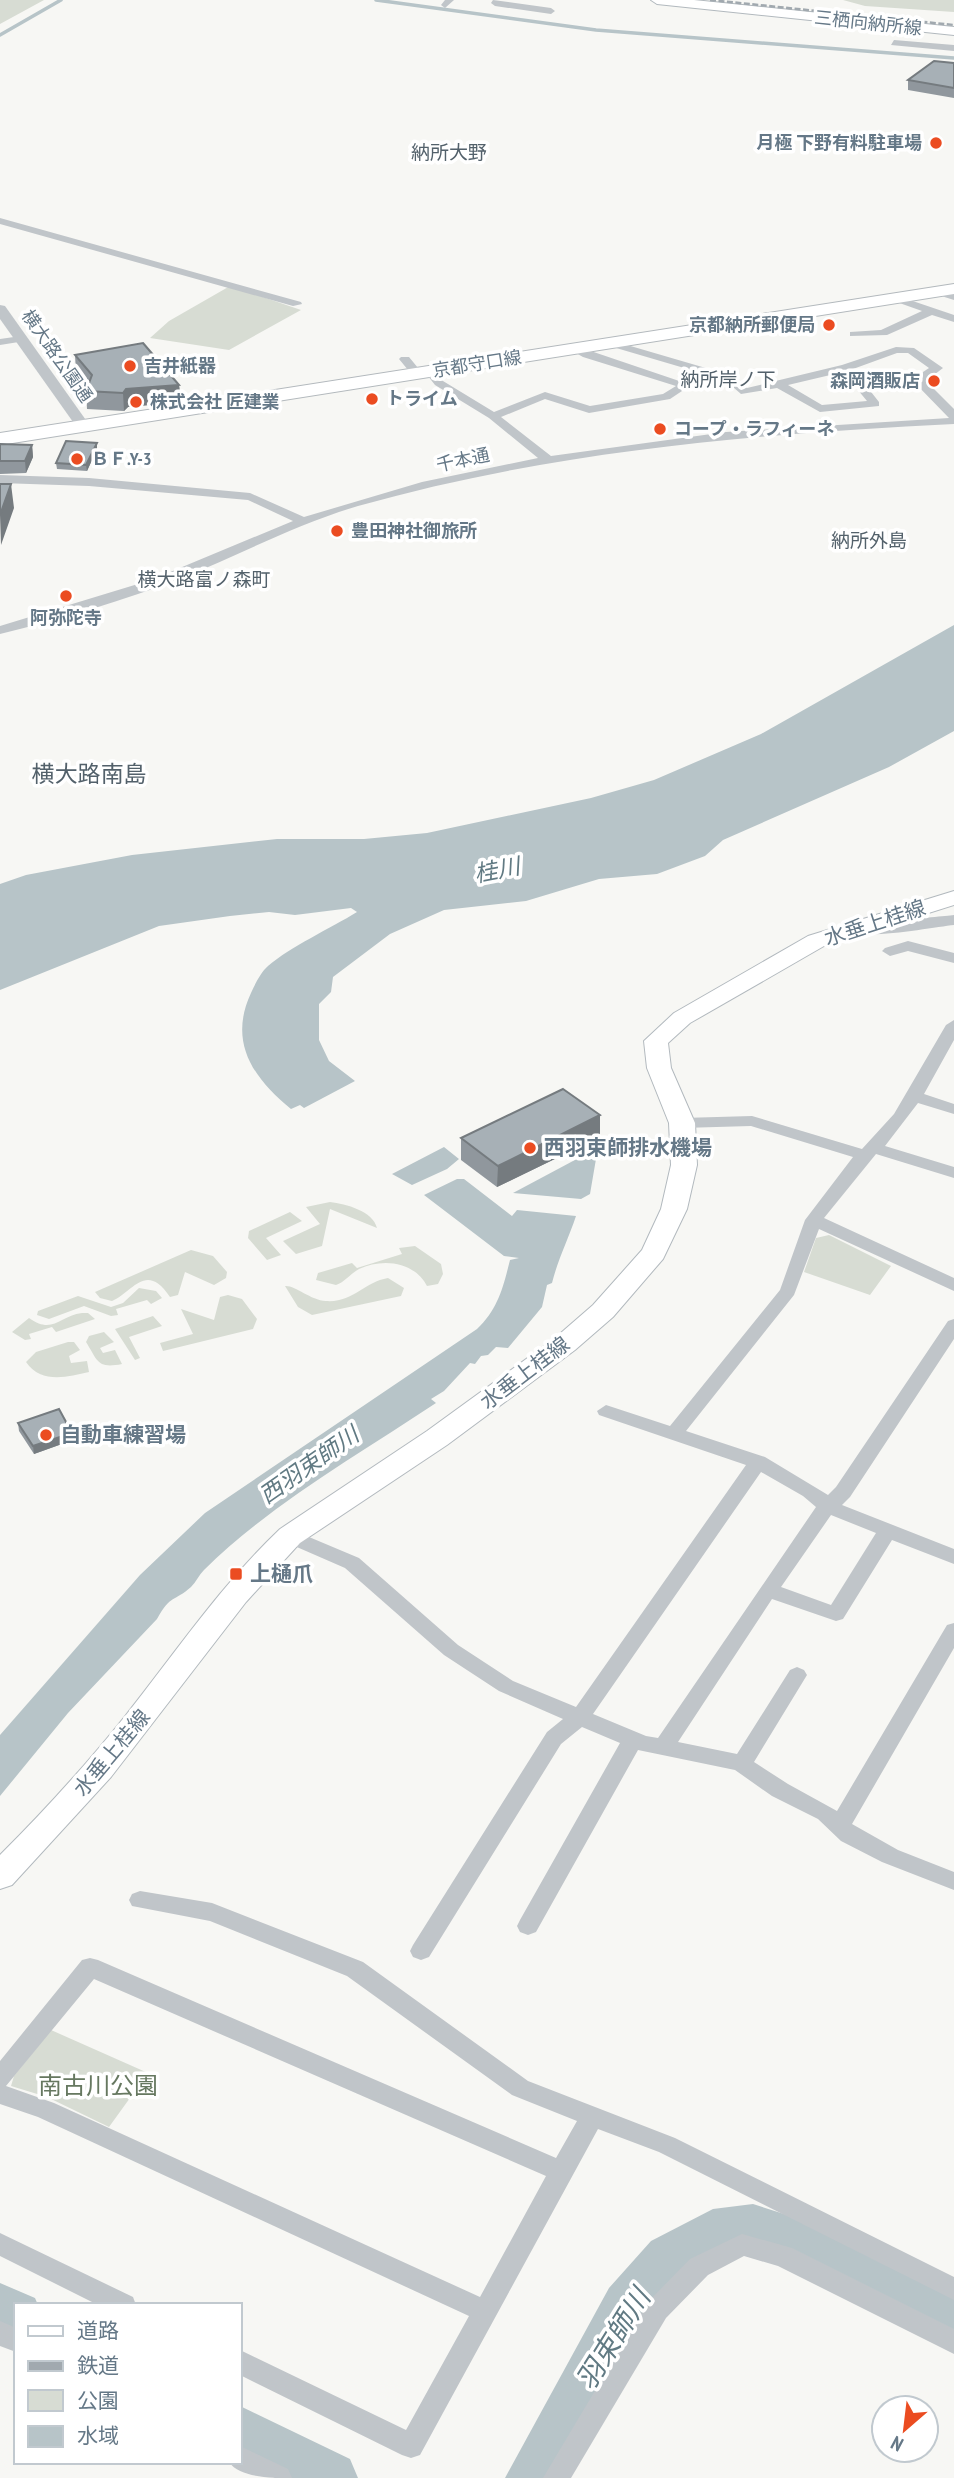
<svg xmlns="http://www.w3.org/2000/svg" width="954" height="2478" font-family="'PT Sans Narrow','Noto Sans JP',sans-serif">
	<rect width="100%" height="100%" fill="#f7f7f4"/>
	<path fill="#d7dcd3" d="M 0,0 L 44,0 L 0,24 Z
		M 843,0 L 954,0 L 954,12 L 865,6 Z
		M 230,286 L 301,310 L 229,350 L 150,338 L 169,321 Z
		M 330,1202 C 346,1204 373,1211 377,1228 L 330,1209 L 322,1246 L 296,1254 L 283,1241 L 320,1224 L 306,1207 Z
		M 290,1212 L 302,1221 L 266,1238 L 281,1255 L 267,1260 L 248,1238 L 249,1231 Z
		M 829,1235 L 891,1266 L 870,1295 L 804,1272 L 816,1238 Z
		M 415,1246 L 441,1264 L 443,1274 L 438,1284 L 427,1286 C 414,1261 382,1258 359,1269 C 350,1274 345,1282 336,1285 L 316,1280 L 318,1273 L 352,1263 L 357,1268 L 402,1254 L 399,1248 Z
		M 191,1250 L 213,1256 L 227,1272 L 226,1278 L 214,1285 L 185,1272 L 178,1295 L 170,1297 C 146,1261 133,1292 112,1301 L 100,1298 L 95,1292 Z
		M 388,1278 L 404,1288 L 401,1296 L 312,1315 L 298,1307 L 285,1286 C 295,1285 310,1300 326,1301 C 353,1303 364,1282 388,1278 Z
		M 139,1288 L 156,1291 L 162,1298 L 151,1304 L 147,1300 L 116,1309 L 118,1315 L 111,1316 L 84,1306 L 49,1319 L 37,1315 L 38,1311 L 78,1296 L 111,1307 L 123,1303 Z
		M 228,1295 L 242,1299 L 257,1319 L 253,1329 L 163,1351 L 160,1343 L 193,1334 L 181,1309 L 214,1320 L 220,1297 Z
		M 82,1313 L 88,1313 L 95,1319 L 56,1332 L 52,1327 L 29,1334 L 31,1339 L 25,1340 L 12,1332 L 29,1318 C 53,1335 59,1316 82,1313 Z
		M 153,1316 L 162,1326 L 129,1337 L 140,1358 L 135,1360 L 115,1329 Z
		M 104,1332 L 114,1342 L 100,1348 L 103,1353 L 115,1350 L 122,1364 C 97,1369 98,1361 86,1342 L 89,1336 Z
		M 68,1342 L 74,1342 L 80,1350 L 69,1356 L 71,1363 L 87,1361 L 89,1372 C 67,1377 41,1384 26,1362 L 36,1352 Z
		M 51,2030 L 148,2073 L 109,2127 L 47,2097 L 11,2086 L 14,2076 Z"/>
	<path fill="#b7c4c8" d="M 954,625 L 954,731 L 889,767 L 723,840 L 705,856 L 657,874 L 599,879 L 526,901 L 444,910 L 390,934 L 333,977 L 331,992 L 319,1004 L 319,1040 L 329,1061 L 355,1081 L 304,1108 L 300,1105 L 291,1109 C 253,1078 228,1042 251,993 C 255,984 261,972 268,966 C 290,947 331,928 357,912 L 351,908 L 295,915 L 269,912 L 230,916 L 159,926 L 0,990 L 0,884 L 26,875 L 132,855 L 277,839 L 364,839 L 427,833 L 591,798 L 654,780 L 761,734 Z
		M 444,1147 L 459,1159 L 447,1169 L 412,1185 L 392,1174 Z
		M 588,1153 L 596,1159 L 590,1194 L 581,1199 L 513,1193 Z
		M 457,1179 L 464,1179 L 512,1216 L 517,1210 L 576,1216 C 568,1240 558,1259 552,1283 L 547,1285 L 542,1307 L 508,1348 L 496,1347 L 488,1355 L 481,1356 L 475,1364 L 470,1363 L 444,1391 L 431,1399 L 436,1403 C 361,1453 268,1506 204,1570 C 199,1575 196,1582 191,1587 C 174,1602 171,1594 157,1619 L 68,1713 L 0,1796 L 0,1735 L 140,1575 L 205,1513 L 477,1329 C 498,1309 503,1288 510,1260 L 519,1258 L 504,1256 L 424,1195 Z"/>
	<g fill="none" stroke-linecap="round" stroke-linejoin="round">
		<path stroke="#b7c4c8" stroke-width="3.5" d="M 376,0 L 596,30 L 954,58
			M 0,35 L 61,0"/>
		<path fill="#b7c4c8" fill-rule="evenodd" d="M 753,2204 L 803,2220 L 954,2292 L 954,2342 L 774,2256 C 757,2251 739,2248 721,2254 C 653,2277 596,2416 563,2478 L 505,2478 L 609,2288 L 651,2241 L 713,2209 Z
			M 0,2283 L 35,2298 L 38,2305 L 16,2305 L 16,2339 L 0,2333 Z
			M 240,2406 L 350,2459 L 358,2478 L 275,2478 L 240,2459 Z"/>
		<g stroke="#b2b9be" stroke-width="2">
			<path id="secondary" d="M 651,0 L 694,0 L 954,27 L 954,35 L 657,4 Z
				M 954,891 L 954,905 L 824,946 L 690,1023 L 668,1043 L 671,1068 L 695,1123 L 697,1165 L 687,1209 L 663,1259 L 613,1317 L 575,1350 L 447,1445 L 300,1543 L 246,1602 L 111,1777 L 12,1885 L 0,1889 L 0,1855 C 44,1811 87,1764 126,1715 C 176,1652 221,1585 280,1529 L 427,1431 L 555,1338 L 593,1305 L 642,1250 L 661,1209 L 671,1165 L 669,1123 L 647,1068 L 644,1041 L 674,1013 L 808,936 Z"/>
		</g>
		<g stroke="#b3b9bd" stroke-width="2">
			<path id="primary" d="M 954,284 L 954,294 L 0,445 L 0,433 Z"/>
		</g>
		<path fill="#c0c5c9" fill-rule="evenodd" d="M 445,0 L 454,0 L 445,8 L 441,5 Z
			M 493,0 L 551,8 L 555,11 L 551,14 L 495,6 L 491,3 Z
			M 894,40 L 954,45 L 954,51 L 891,45 Z
			M 0,218 L 301,302 L 302,304 L 293,306 L 0,224 Z
			M 939,289 L 954,293 L 954,300 L 935,294 L 935,290 Z
			M 895,295 L 954,315 L 954,322 L 932,315 L 887,335 L 850,336 L 850,332 L 881,330 L 922,311 L 891,300 L 890,298 Z
			M 21,336 L 27,339 L 25,341 L 0,345 L 0,339 Z
			M 610,340 L 733,376 L 747,388 L 842,365 L 896,347 L 914,348 L 943,368 L 926,381 L 954,409 L 954,424 C 753,434 552,451 358,506 C 297,524 241,554 182,578 C 123,601 61,619 0,634 L 0,626 L 151,580 L 293,521 L 248,500 L 89,486 L 0,483 L 0,475 L 89,478 L 250,493 L 304,517 L 422,482 L 538,458 L 489,418 L 435,385 L 424,371 L 430,368 L 443,381 L 494,412 L 545,392 L 590,406 L 663,394 L 676,386 L 583,357 L 567,348 L 573,345 L 691,385 L 670,399 L 589,413 L 545,399 L 501,417 L 551,456 L 726,432 L 949,418 L 914,382 L 917,376 L 929,368 L 908,353 L 897,353 L 853,369 L 879,402 L 879,406 L 820,412 L 777,388 L 741,394 L 725,380 L 606,345 L 606,341 ZM 843,372 L 867,401 L 822,405 L 788,385 Z
			M 401,357 L 409,357 L 423,374 L 421,376 L 413,376 L 399,359 Z
			M 954,915 L 954,925 C 933,927 859,942 845,929 C 851,924 938,917 954,915 Z
			M 908,941 L 954,953 L 954,963 L 908,951 L 890,956 L 882,951 L 885,948 Z
			M 954,1020 L 954,1040 L 924,1094 L 954,1104 L 954,1114 L 918,1103 L 885,1146 L 954,1167 L 954,1178 L 876,1154 L 824,1218 L 954,1278 L 954,1291 L 819,1229 L 794,1295 L 686,1431 L 765,1457 L 828,1495 L 836,1487 L 948,1321 L 954,1319 L 954,1339 L 850,1497 L 842,1505 L 954,1549 L 954,1564 L 892,1540 L 843,1619 L 836,1621 L 772,1599 L 678,1742 L 737,1754 L 790,1670 L 797,1667 L 804,1670 L 807,1675 L 754,1762 L 788,1784 L 837,1811 L 947,1625 L 954,1623 L 954,1648 L 852,1824 L 898,1850 L 954,1872 L 954,1890 L 882,1862 L 841,1841 L 818,1819 L 772,1796 L 735,1770 L 638,1750 L 536,1932 L 528,1935 L 520,1932 L 517,1926 L 520,1920 L 620,1743 L 582,1727 L 561,1744 L 429,1957 L 421,1960 L 413,1957 L 410,1951 L 413,1945 L 547,1732 L 563,1719 L 499,1691 L 444,1655 L 345,1568 L 283,1541 L 280,1536 L 283,1531 L 290,1529 L 359,1558 L 458,1645 L 513,1681 L 576,1707 L 746,1465 L 599,1415 L 597,1411 L 606,1405 L 670,1426 L 780,1290 L 805,1220 L 853,1157 L 751,1126 L 682,1128 L 674,1123 L 682,1118 L 752,1116 L 862,1149 L 894,1114 L 946,1025 ZM 761,1472 L 803,1496 L 816,1507 L 658,1738 L 646,1736 L 593,1714 ZM 831,1515 L 876,1533 L 831,1605 L 781,1587 Z
			M 140,1891 L 212,1903 L 363,1962 L 528,2081 L 675,2138 L 954,2277 L 954,2300 L 659,2152 L 598,2129 L 420,2455 L 411,2458 L 402,2455 L 240,2375 L 240,2350 L 406,2430 L 469,2316 L 38,2117 L 0,2104 L 0,2061 L 82,1960 L 90,1958 L 98,1960 L 556,2158 L 577,2121 L 512,2095 L 347,1976 L 210,1921 L 132,1906 L 129,1900 L 132,1894 ZM 94,1979 L 546,2176 L 480,2297 L 54,2103 L 6,2086 Z
			M 0,2233 L 133,2297 L 136,2305 L 98,2305 L 0,2256 Z
			M 742,2234 L 792,2248 L 954,2329 L 954,2354 L 778,2266 L 744,2256 L 708,2275 L 666,2318 L 571,2478 L 543,2478 L 648,2302 L 690,2259 Z
			M 0,2321 L 16,2328 L 16,2352 L 0,2346 Z
			M 240,2446 L 288,2469 L 292,2478 C 272,2478 240,2478 229,2462 L 240,2462 Z"/>
		<path fill="#c0c5c9" fill-rule="evenodd" d="M 0,305 L 5,306 L 88,423 L 88,429 L 78,429 L 0,319 Z"/>
		<use href="#secondary" fill="#fff" fill-rule="evenodd"/>
		<use href="#primary" fill="#fff" fill-rule="evenodd"/>
		<path stroke="#a1a9af" stroke-width="2.5" stroke-dasharray="6 2.5" stroke-linecap="butt" d="M 710,0 L 954,25"/>
	</g>
	<path fill="#90979d" d="M 954,63 L 954,98 L 908,90 L 908,80 Z
		M 75,355 L 179,385 L 181,402 L 128,407 L 124,411 L 87,409 L 86,391 L 88,386 L 76,372 Z
		M 0,444 L 32,445 L 33,457 L 26,473 L 0,474 Z
		M 97,449 L 87,471 L 57,469 L 56,463 Z
		M 600,1137 L 497,1187 L 461,1160 L 461,1138 Z
		M 18,1423 L 73,1440 L 34,1454 L 19,1431 Z"/>
	<path fill="#757b7f" d="M 179,385 L 181,402 L 128,407 L 124,411 L 123,393 L 126,389 Z
		M 97,443 L 97,449 L 87,471 L 86,465 Z
		M 32,445 L 33,457 L 26,473 L 25,461 Z
		M 11,484 L 14,508 L 1,545 L 0,515 Z
		M 600,1115 L 600,1137 L 497,1187 L 498,1166 Z
		M 72,1433 L 73,1440 L 34,1454 L 33,1446 Z"/>
	<path fill="#a7b0b6" stroke="#757b7f" stroke-width="2" d="M 934,61 L 954,63 L 954,88 L 908,80 Z
		M 143,343 L 179,385 L 126,389 L 123,393 L 86,391 L 92,375 L 75,355 Z
		M 66,441 L 97,443 L 86,465 L 56,463 Z
		M 0,444 L 32,445 L 25,461 L 0,461 Z
		M 0,484 L 11,484 L 0,515 Z
		M 563,1089 L 600,1115 L 498,1166 L 461,1138 Z
		M 59,1409 L 72,1433 L 33,1446 L 18,1423 Z"/>
	<g fill="#eb4c21" stroke="#fff" stroke-width="2.5">
		<circle cx="936" cy="143" r="7"/>
		<circle cx="829" cy="325" r="7"/>
		<circle cx="130" cy="366" r="7"/>
		<circle cx="934" cy="381" r="7"/>
		<circle cx="372" cy="399" r="7"/>
		<circle cx="136" cy="402" r="7"/>
		<circle cx="660" cy="429" r="7"/>
		<circle cx="77" cy="459" r="7"/>
		<circle cx="337" cy="531" r="7"/>
		<circle cx="66" cy="596" r="7"/>
		<circle cx="530" cy="1148" r="7"/>
		<circle cx="46" cy="1435" r="7"/>
		<rect x="229" y="1567" width="14" height="14" rx="3.5"/>
	</g>
	<g text-anchor="middle" stroke-width="7" stroke-linejoin="round" paint-order="stroke">
		<g font-size="18" fill="#657887" stroke="#fff">
			<text transform="translate(868 23) rotate(6)" y="6">三栖向納所線</text>
			<text transform="translate(57 356) rotate(55)" y="6">横大路公園通</text>
			<text transform="translate(477 364) rotate(-9)" y="6">京都守口線</text>
			<text transform="translate(463 460) rotate(-12)" y="6">千本通</text>
		</g>
		<g font-size="18" font-weight="bold" fill="#657887" stroke="#fff" text-anchor="start">
			<text x="922" y="149" text-anchor="end">月極 下野有料駐車場</text>
			<text x="815" y="331" text-anchor="end">京都納所郵便局</text>
			<text x="144" y="372">吉井紙器</text>
			<text x="920" y="387" text-anchor="end">森岡酒販店</text>
			<text x="386" y="405">トライム</text>
			<text x="150" y="408">株式会社 匠建業</text>
			<text x="674" y="435">コープ・ラフィーネ</text>
			<text x="91" y="465">ＢＦ.Y-3</text>
			<text x="351" y="537">豊田神社御旅所</text>
			<text x="66" y="624" text-anchor="middle">阿弥陀寺</text>
		</g>
		<g font-size="19" fill="#53616b" stroke="#fff">
			<text x="449" y="159">納所大野</text>
			<text x="728" y="386">納所岸ノ下</text>
			<text x="869" y="547">納所外島</text>
			<text x="204" y="586">横大路富ノ森町</text>
		</g>
		<g font-size="21" fill="#657887" stroke="#fff">
			<text transform="translate(875 923) rotate(-18)" y="7">水垂上桂線</text>
			<text transform="translate(525 1373) rotate(-37)" y="7">水垂上桂線</text>
			<text transform="translate(112 1753) rotate(-50)" y="7">水垂上桂線</text>
		</g>
		<g font-size="21" font-weight="bold" fill="#657887" stroke="#fff" text-anchor="start">
			<text x="544" y="1155">西羽束師排水機場</text>
			<text x="60" y="1442">自動車練習場</text>
			<text x="250" y="1581">上樋爪</text>
		</g>
		<g font-size="23" fill="#53616b" stroke="#fff">
			<text x="89" y="782">横大路南島</text>
		</g>
		<g font-size="23" font-style="italic" fill="#617a83" stroke="#fff">
			<text transform="translate(497 870) rotate(-11)" y="8">桂川</text>
			<text transform="translate(309 1465) rotate(-35)" y="8">西羽束師川</text>
		</g>
		<g font-size="24" fill="#667860" stroke="#fff">
			<text x="98" y="2094">南古川公園</text>
		</g>
		<g font-size="28" font-style="italic" fill="#617a83" stroke="#fff">
			<text transform="translate(613 2339) rotate(-58)" y="10">羽束師川</text>
		</g>
	</g>
	<rect x="14" y="2303" width="228" height="161" fill="#ffffff" stroke="#c1c9cf" stroke-width="2"/>
	<rect x="28" y="2326" width="35" height="10" fill="#ffffff" stroke="#c1c9cf" stroke-width="2"/>
	<text x="77" y="2338" font-size="21" fill="#657887">道路</text>
	<rect x="28" y="2361" width="35" height="10" fill="#a1a9af" stroke="#c1c9cf" stroke-width="2"/>
	<text x="77" y="2373" font-size="21" fill="#657887">鉄道</text>
	<rect x="28" y="2390" width="35" height="21" fill="#d7dcd3" stroke="#c1c9cf" stroke-width="2"/>
	<text x="77" y="2408" font-size="21" fill="#657887">公園</text>
	<rect x="28" y="2426" width="35" height="21" fill="#b7c4c8" stroke="#c1c9cf" stroke-width="2"/>
	<text x="77" y="2443" font-size="21" fill="#657887">水域</text>
	<g transform="translate(905 2429) rotate(208)"><circle r="33" fill="#ffffff" stroke="#c1c9cf" stroke-width="2"/>
	<path d="M0-5L12 26L0 18L-12 26Z" fill="#eb4c21"/>
	<text y="-10" font-size="19" font-weight="bold" text-anchor="middle" fill="#657887">N</text>
	</g>
</svg>
